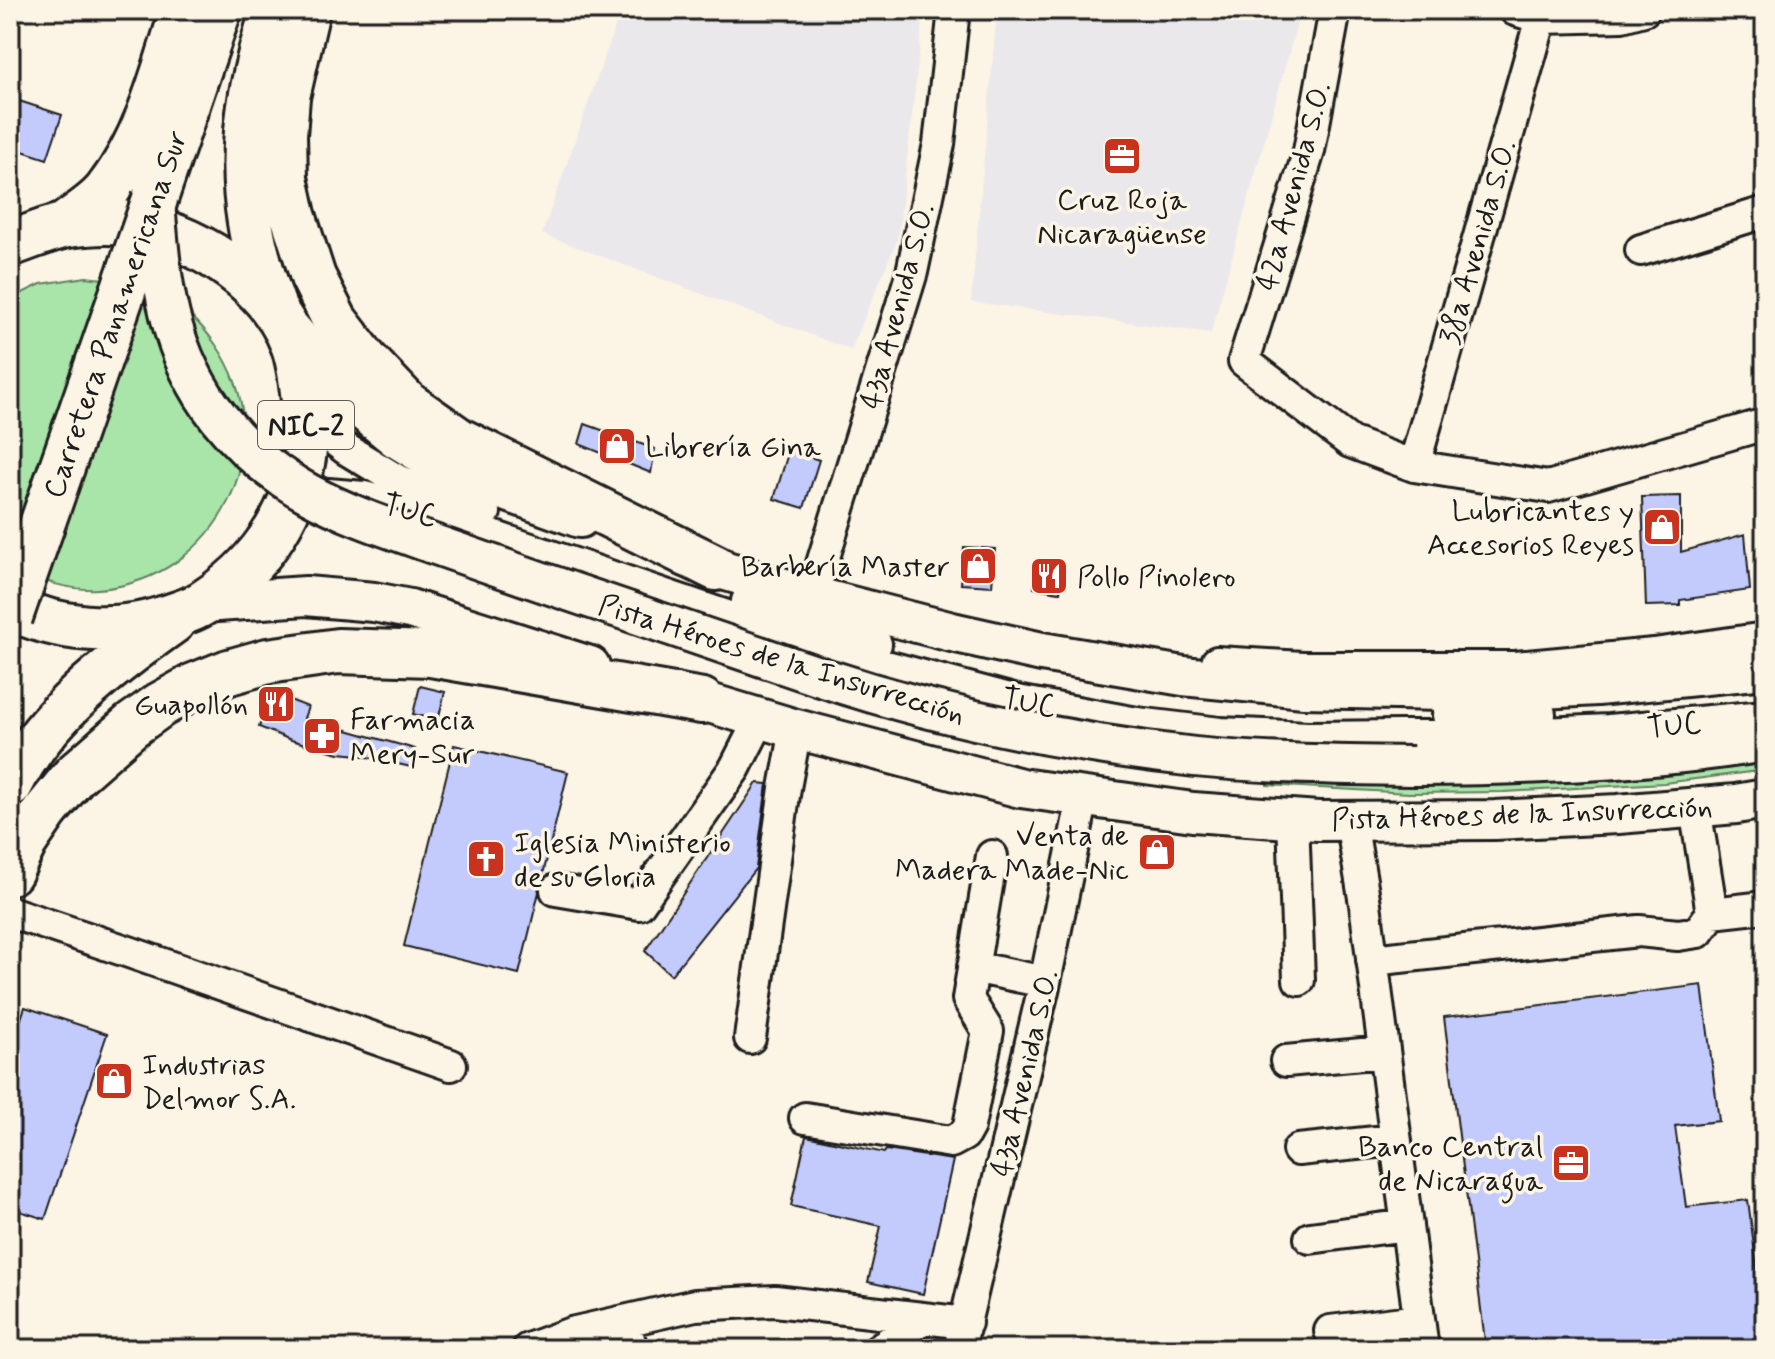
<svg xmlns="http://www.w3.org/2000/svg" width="1775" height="1359" font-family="Mynerve,sans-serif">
	<rect width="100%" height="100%" fill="#fcf5e5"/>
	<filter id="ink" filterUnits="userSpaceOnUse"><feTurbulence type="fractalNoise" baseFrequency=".0125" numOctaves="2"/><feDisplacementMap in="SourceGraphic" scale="16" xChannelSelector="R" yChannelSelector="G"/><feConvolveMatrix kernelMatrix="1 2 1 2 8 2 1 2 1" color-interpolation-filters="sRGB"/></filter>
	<g filter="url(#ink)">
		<path fill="#ebe8ec" d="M 621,10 L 885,10 L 923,20 L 898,238 L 851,350 L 542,234 Z
			M 997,10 L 1301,10 L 1211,333 L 971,302 Z"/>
		<path fill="#a9e4a9" stroke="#628062" stroke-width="2" d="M 86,277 C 100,279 115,279 129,283 C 141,286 157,293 168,299 C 187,309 204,328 216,345 C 285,445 219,580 98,589 C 67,591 38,579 10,568 L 10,299 L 41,284 Z
			M 1765,759 L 1765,770 L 1664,783 L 1504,792 L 1409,793 L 1266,785 L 1489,783 Z"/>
		<path fill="#c3cbfd" stroke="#1c1c1c" stroke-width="2" d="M 10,98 L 62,115 L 47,159 L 10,147 Z
			M 585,424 L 655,449 L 651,473 L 579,444 Z
			M 789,450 L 819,460 L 804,508 L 774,499 Z
			M 1681,496 L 1681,552 L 1745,534 L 1750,590 L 1680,600 L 1680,605 L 1646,606 L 1642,497 Z
			M 964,547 L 995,549 L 992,586 L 961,584 Z
			M 1038,561 L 1064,565 L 1060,592 L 1034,588 Z
			M 420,686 L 445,692 L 438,720 L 413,714 Z
			M 272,693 L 308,707 L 304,718 L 415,749 L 411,767 L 359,755 L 339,753 L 291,740 L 259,727 Z
			M 454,745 L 568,772 L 542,879 L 538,886 L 539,892 L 519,974 L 404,946 Z
			M 757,783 L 767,784 L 756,868 L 671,975 L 645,951 Z
			M 1702,985 L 1719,1121 L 1675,1126 L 1686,1207 L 1748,1200 L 1765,1330 L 1765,1349 L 1486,1349 L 1444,1017 Z
			M 25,1007 L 107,1034 L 45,1219 L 10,1208 L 10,1051 Z
			M 806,1136 L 884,1153 L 886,1150 L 953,1160 L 923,1294 L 868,1282 L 881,1226 L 791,1206 Z"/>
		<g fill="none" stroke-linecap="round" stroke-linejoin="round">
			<g stroke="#1c1c1c" stroke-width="36">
				<path id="minor" d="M 1335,10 L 1309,151 L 1244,361 L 1350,442 L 1414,466 L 1548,487 L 1765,424
					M 1515,10 L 1541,18 L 1622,16 L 1644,10
					M 1641,250 L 1765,212
					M 306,410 L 314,424 L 346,449 L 397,480 L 485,512
					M 1414,466 L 1541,18
					M 319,497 L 328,494 L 364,497 L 440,518 L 826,650 L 1017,701 L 1137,723 L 1220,733 L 1308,737 L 1496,735 L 1609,730 L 1765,716
					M 812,596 L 912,272 L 939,144 L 954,10
					M 747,601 L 876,644
					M 1217,662 L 1303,667 L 1515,667 L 1654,654 L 1765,638
					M 1448,715 L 1540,714
					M 1293,819 L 1299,980
					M 1351,821 L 1365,904 L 1423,1349
					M 556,890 L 639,904 L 735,768 L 760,719
					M 10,912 L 129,952 L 451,1065
					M 1712,913 L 1765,907
					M 1372,960 L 1639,931 L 1678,935 L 1698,932 L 1712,913 L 1695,808
					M 973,967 L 1045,982
					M 750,1038 L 785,788 L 796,729
					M 1286,1061 L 1384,1052
					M 805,1118 L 951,1142 L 964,1135 L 969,1126 L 988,1031 L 968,999 L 992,856
					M 1298,1150 L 1395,1140
					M 1310,1238 L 1407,1225
					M 624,1321 L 632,1349
					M 1330,1331 L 1419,1320
					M 528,1349 L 571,1333 L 695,1305 L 775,1301 L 966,1323
					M 879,1349 L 924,1318
					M 959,1349 L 1045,982 L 1083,797"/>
			</g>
			<g stroke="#1c1c1c" stroke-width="44">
				<path id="major" d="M 290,328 L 352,402 L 396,438 L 452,472 L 580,518
					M 686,557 L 716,568 L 812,596 L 952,632 L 1042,652 L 1183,676 L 1304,688 L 1487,692 L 1597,686 L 1765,669
					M 203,603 L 306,596 L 374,602 L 410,609 L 590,666
					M 676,693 L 796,729 L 1021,788 L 1193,812 L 1318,821 L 1495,820 L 1618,814 L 1736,804 L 1765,799
					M 1413,766 C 1531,765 1649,761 1765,742"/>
			</g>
			<g stroke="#1c1c1c" stroke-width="50">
				<path id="highway" d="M 307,10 L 287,97 L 284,135 L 285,178 L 293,215 L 313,277 L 335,321 L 366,361 L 407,404 L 460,441 L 716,568
					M 155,199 L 219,10
					M 65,225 C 79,214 98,203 108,189 C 148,137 164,71 183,10
					M 10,244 C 28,238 49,228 68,225 C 83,223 107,221 122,223 C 190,232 267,278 293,344 C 299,360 301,376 303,392 C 316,479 277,556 203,603 C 191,611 177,614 163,619 C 114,635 57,630 10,607
					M 273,305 C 263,278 254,250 250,222 C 238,151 251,77 274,10
					M 10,785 C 44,715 111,665 173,621
					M 10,872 L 25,841 L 45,812 L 75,775 L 132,725 L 160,705 L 194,686 L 229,672 L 268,661 L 338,651 L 431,654 L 702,701"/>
			</g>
			<use href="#minor" stroke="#fcf5e5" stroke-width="30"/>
			<use href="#major" stroke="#fcf5e5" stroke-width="38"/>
			<use href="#highway" stroke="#fcf5e5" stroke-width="44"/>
			<g stroke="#1c1c1c" stroke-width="44" stroke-linecap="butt">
				<path id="major-bridge" d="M 155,201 C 161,282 167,352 220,419 C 275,488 339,511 419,539 C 461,554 503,568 545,583 C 637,614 729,646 821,677 C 942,717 1068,743 1195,757 C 1267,764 1340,765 1413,766"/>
			</g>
			<g stroke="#1c1c1c" stroke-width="50" stroke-linecap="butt">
				<path id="highway-bridge" d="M 10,617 L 155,199"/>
			</g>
			<use href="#major-bridge" stroke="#fcf5e5" stroke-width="38"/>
			<use href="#highway-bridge" stroke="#fcf5e5" stroke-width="44"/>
		</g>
	</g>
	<defs>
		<g id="office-square" transform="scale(2)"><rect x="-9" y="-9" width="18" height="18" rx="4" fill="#c8321e" stroke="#fcf5e5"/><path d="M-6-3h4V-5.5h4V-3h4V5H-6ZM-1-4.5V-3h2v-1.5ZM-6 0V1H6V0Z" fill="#fff"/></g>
		<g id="shop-square" transform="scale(2)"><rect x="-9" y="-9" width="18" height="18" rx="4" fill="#c8321e" stroke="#fcf5e5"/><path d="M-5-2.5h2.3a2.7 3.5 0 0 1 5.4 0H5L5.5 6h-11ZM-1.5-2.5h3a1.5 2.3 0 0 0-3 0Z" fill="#fff"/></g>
		<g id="restaurant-square" transform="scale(2)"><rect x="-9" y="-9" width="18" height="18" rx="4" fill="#c8321e" stroke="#fcf5e5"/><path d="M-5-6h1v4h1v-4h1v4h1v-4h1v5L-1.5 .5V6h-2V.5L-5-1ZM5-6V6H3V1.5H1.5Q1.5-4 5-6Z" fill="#fff"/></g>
		<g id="pharmacy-square" transform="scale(2)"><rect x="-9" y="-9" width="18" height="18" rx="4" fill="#c8321e" stroke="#fcf5e5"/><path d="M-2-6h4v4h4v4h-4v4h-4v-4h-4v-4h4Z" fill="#fff"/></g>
		<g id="church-square" transform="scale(2)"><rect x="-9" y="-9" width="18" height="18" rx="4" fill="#c8321e" stroke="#fcf5e5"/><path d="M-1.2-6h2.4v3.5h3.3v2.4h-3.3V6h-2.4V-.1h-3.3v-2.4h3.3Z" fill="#fff"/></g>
	</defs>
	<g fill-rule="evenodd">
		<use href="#office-square" x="1122" y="156"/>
		<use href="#shop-square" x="617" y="446"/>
		<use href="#shop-square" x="1662" y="527"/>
		<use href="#shop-square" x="978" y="566"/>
		<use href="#restaurant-square" x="1049" y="576"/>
		<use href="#restaurant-square" x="276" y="704"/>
		<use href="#pharmacy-square" x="322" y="736"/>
		<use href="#shop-square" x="1157" y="852"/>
		<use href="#church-square" x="486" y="859"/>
		<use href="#shop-square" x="114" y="1081"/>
		<use href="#office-square" x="1571" y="1163"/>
	</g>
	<g text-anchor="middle" stroke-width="7" stroke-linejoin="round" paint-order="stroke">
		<rect fill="#fcf5e5" stroke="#5f5d58" stroke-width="2" x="258" y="401" width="96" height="48" rx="6"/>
		<g font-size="28" font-weight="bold" fill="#1c1c1c">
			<text x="306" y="435">NIC-2</text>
		</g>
		<g font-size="30" fill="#1c1c1c" stroke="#fcf5e5">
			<text transform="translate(1293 186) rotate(-75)" y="10">42a Avenida S.O.</text>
			<text transform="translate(1477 242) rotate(-74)" y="10">38a Avenida S.O.</text>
			<text transform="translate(897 306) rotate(-75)" y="10">43a Avenida S.O.</text>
			<text transform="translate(115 314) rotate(-71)" y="10">Carretera Panamericana Sur</text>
			<text transform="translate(410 510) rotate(16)" y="10">TUC</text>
			<text transform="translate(782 659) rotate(17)" y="10">Pista Héroes de la Insurrección</text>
			<text transform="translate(1029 702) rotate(12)" y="10">TUC</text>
			<text transform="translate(1674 725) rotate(-5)" y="10">TUC</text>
			<text transform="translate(1522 813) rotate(-2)" y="10">Pista Héroes de la Insurrección</text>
			<text transform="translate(1024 1073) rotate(-77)" y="10">43a Avenida S.O.</text>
		</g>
		<g font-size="30" fill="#1c1c1c" stroke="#fcf5e5" text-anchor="start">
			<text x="1122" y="209" text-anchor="middle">Cruz Roja<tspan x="1122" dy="34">Nicaragüense</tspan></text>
			<text x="645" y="456">Librería Gina</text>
			<text x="1634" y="520" text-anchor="end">Lubricantes y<tspan x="1634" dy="34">Accesorios Reyes</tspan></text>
			<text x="950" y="576" text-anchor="end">Barbería Master</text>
			<text x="1077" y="586">Pollo Pinolero</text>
			<text x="248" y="714" text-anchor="end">Guapollón</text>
			<text x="350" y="729">Farmacia<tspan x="350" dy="34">Mery-Sur</tspan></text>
			<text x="1129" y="845" text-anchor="end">Venta de<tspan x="1129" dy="34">Madera Made-Nic</tspan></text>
			<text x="514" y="852">Iglesia Ministerio<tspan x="514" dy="34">de su Gloria</tspan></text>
			<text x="142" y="1074">Industrias<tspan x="142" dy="34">Delmor S.A.</tspan></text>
			<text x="1543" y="1156" text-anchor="end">Banco Central<tspan x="1543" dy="34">de Nicaragua</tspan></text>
		</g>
	</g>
	<rect width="1775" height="1359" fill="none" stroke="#fcf5e5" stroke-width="40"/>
	<rect x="20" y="20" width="1735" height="1319" fill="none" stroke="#1c1c1c" stroke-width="3" filter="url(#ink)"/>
</svg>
